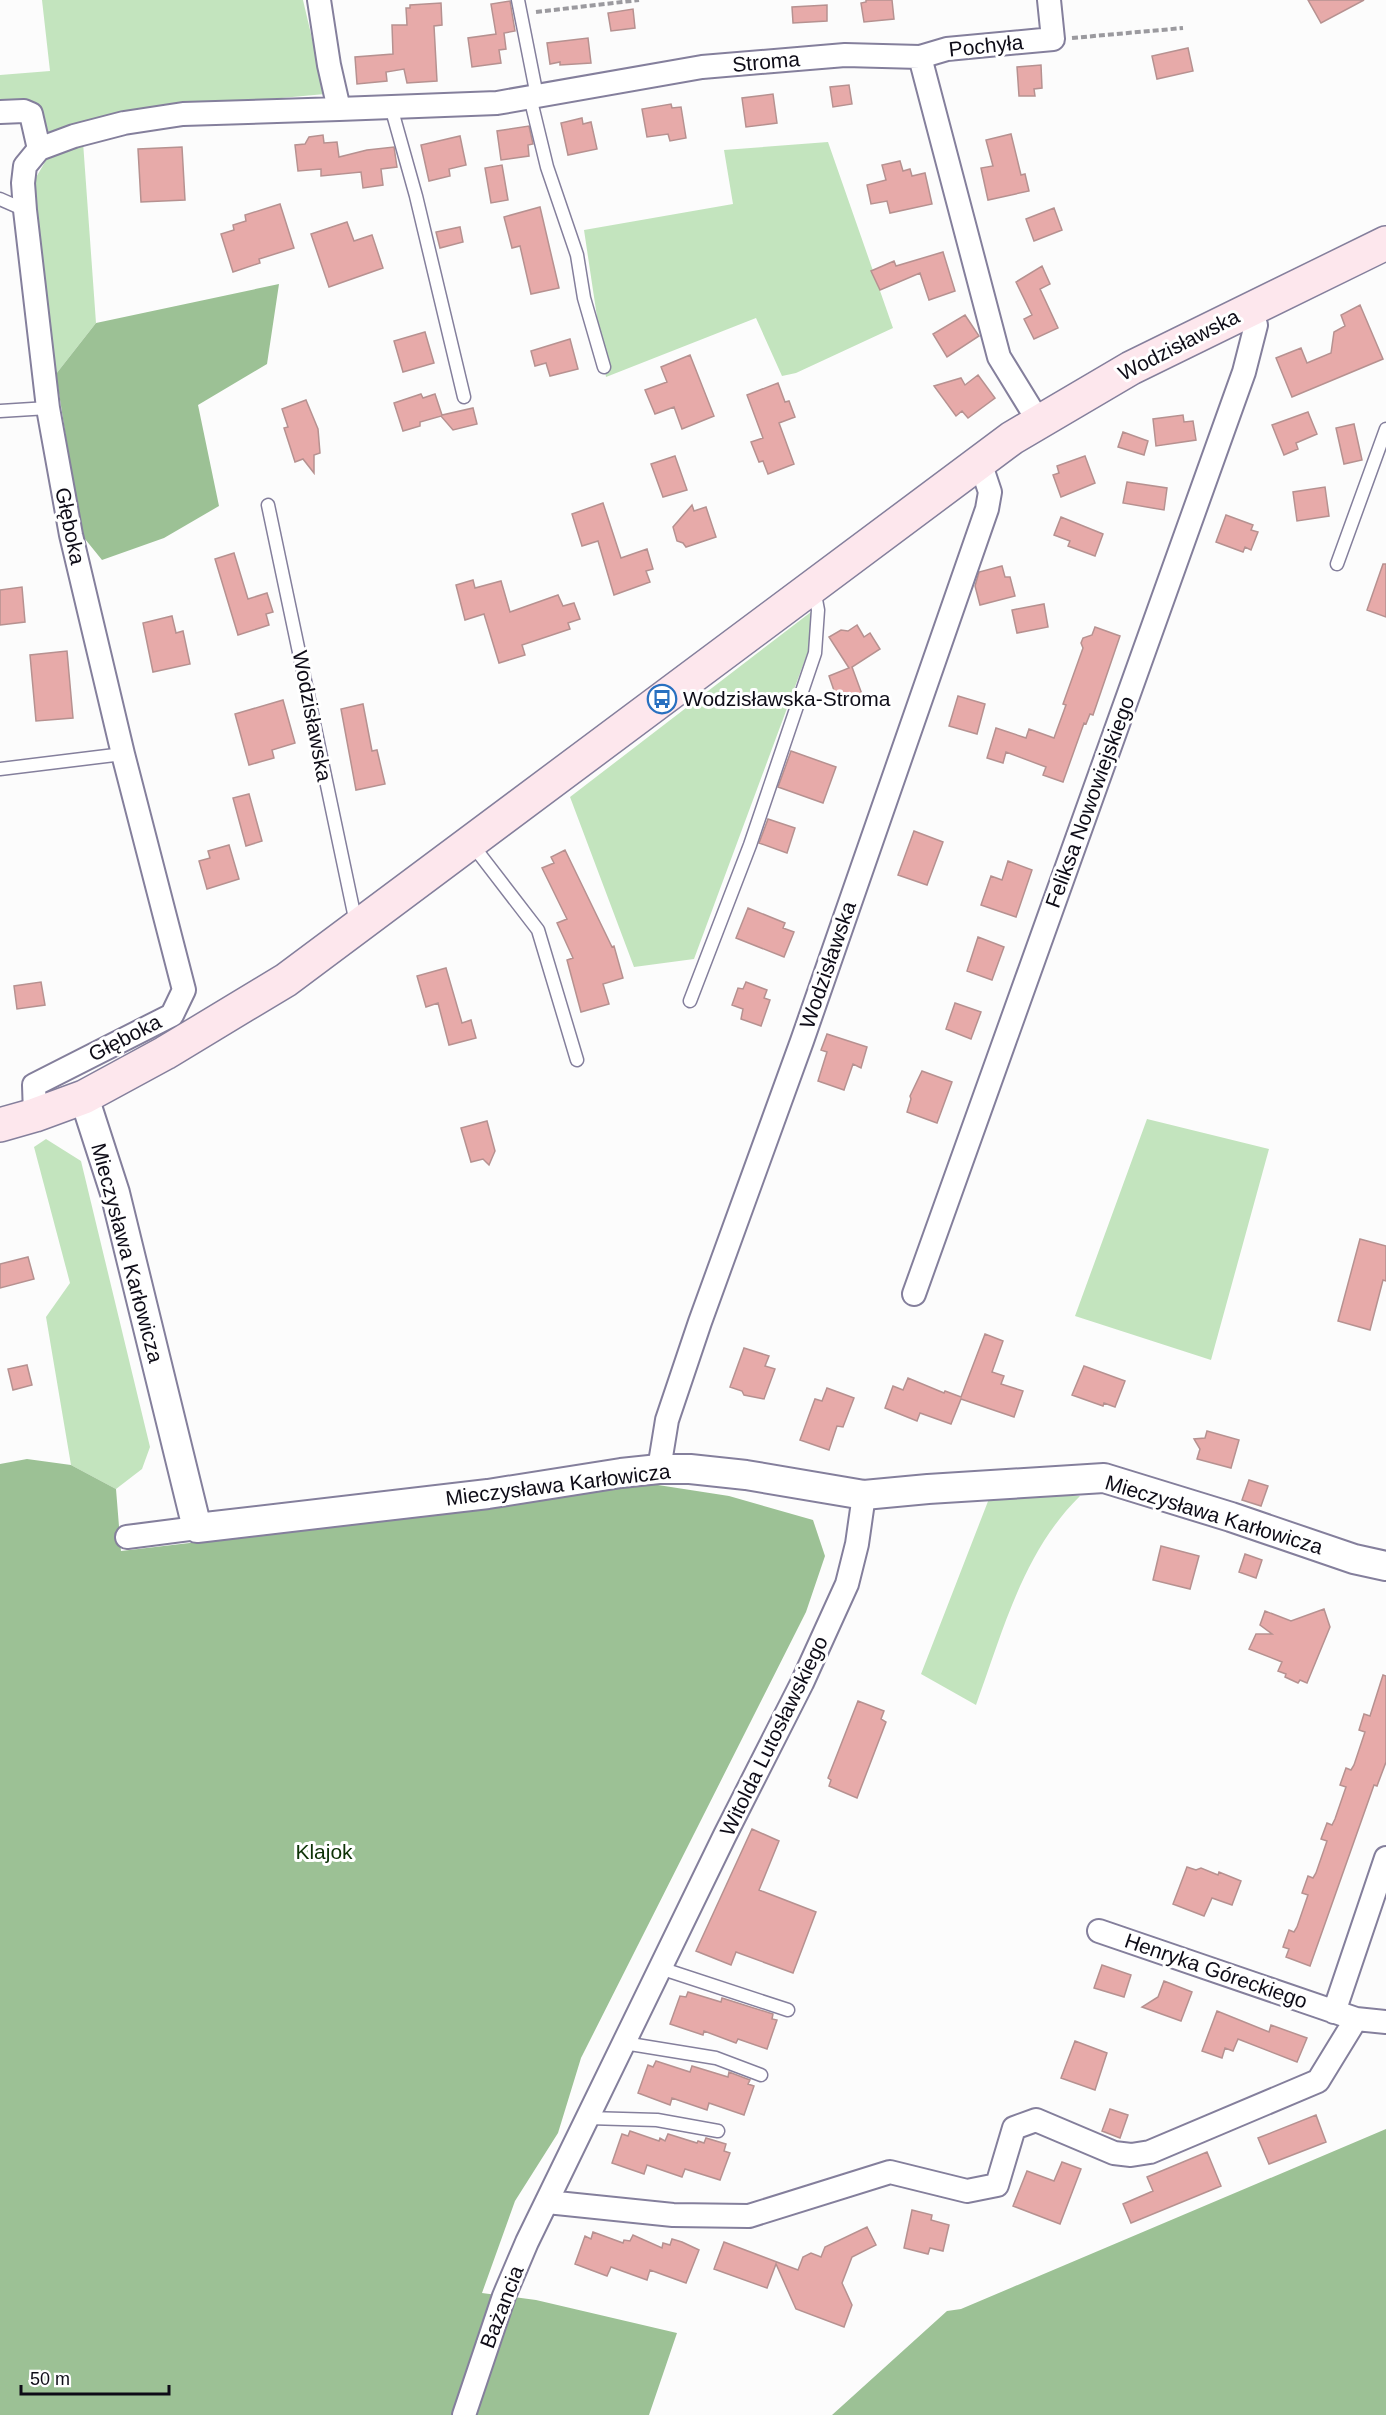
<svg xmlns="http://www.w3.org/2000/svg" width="1386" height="2415" font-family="Arial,sans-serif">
	<rect width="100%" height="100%" fill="#fcfcfc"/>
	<path fill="#c3e4be" d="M 42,0 L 303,0 L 325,94 L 184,107 L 41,133 L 0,106 L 0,75 L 50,71 Z
		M 83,142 L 96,323 L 56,374 L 31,186 L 52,150 Z
		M 828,142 L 893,328 L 796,373 L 782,376 L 756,318 L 606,377 L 584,230 L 733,204 L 724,150 Z
		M 811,612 L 809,649 L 694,959 L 634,967 L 570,797 Z
		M 1147,1119 L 1269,1149 L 1211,1360 L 1075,1316 Z
		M 46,1139 L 81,1161 L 150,1447 L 142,1469 L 116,1489 L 71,1465 L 46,1317 L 70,1283 L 34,1147 Z
		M 992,1491 L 1080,1496 C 1023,1552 1003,1631 976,1705 L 921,1674 Z"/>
	<path fill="#9cc195" d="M 279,284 L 267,364 L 198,405 L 219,506 L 164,538 L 102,560 L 81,534 L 56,374 L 96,323 Z
		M 27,1459 L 71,1465 L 116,1489 L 121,1551 L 504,1506 L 645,1483 L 729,1496 L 813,1520 L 825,1556 L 806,1612 L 581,2058 L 558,2133 L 515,2201 L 482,2293 L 536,2300 L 677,2333 L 649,2415 L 0,2415 L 0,1464 Z
		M 1386,2129 L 1386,2415 L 832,2415 L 947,2311 L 961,2309 Z"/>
	<path fill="#e7aaa9" stroke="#b69190" stroke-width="1.5" d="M 866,0 L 892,0 L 894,19 L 864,22 L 861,3 L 866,2 Z
		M 1308,0 L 1364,0 L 1321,23 Z
		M 510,1 L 515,31 L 504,33 L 506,49 L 499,50 L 501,63 L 472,67 L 468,38 L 496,34 L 491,4 Z
		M 441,3 L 442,25 L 434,26 L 437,81 L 407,83 L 404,69 L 386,72 L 387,81 L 357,84 L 355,57 L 393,54 L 392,25 L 407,25 L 406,8 L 410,8 L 410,5 Z
		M 827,5 L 827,21 L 793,23 L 792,7 Z
		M 633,9 L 635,28 L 611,31 L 608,13 Z
		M 588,38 L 591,63 L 560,65 L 560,62 L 550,64 L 547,43 Z
		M 1188,48 L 1193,71 L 1157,79 L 1152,56 Z
		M 1041,65 L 1042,88 L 1034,89 L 1035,96 L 1019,96 L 1017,67 Z
		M 849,85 L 852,104 L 833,107 L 830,87 Z
		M 773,94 L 777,123 L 746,127 L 742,98 Z
		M 671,104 L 672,108 L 681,107 L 686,138 L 670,141 L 668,134 L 647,137 L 642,109 Z
		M 582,118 L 583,124 L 591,122 L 597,149 L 568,155 L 561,123 Z
		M 529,126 L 533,144 L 528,145 L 529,156 L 501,160 L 497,131 Z
		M 1011,134 L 1021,175 L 1025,174 L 1029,191 L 988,200 L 981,168 L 993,166 L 986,140 Z
		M 323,135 L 324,143 L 337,142 L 339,157 L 367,150 L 394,147 L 397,167 L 381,169 L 383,185 L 363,188 L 361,172 L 321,176 L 321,169 L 298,171 L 295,145 L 305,144 L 309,137 Z
		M 460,136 L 466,165 L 449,169 L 450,176 L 429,181 L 421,145 Z
		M 182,147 L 185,200 L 141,202 L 138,149 Z
		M 900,161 L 903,171 L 910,169 L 912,176 L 925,173 L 932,204 L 890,213 L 887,201 L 871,204 L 867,185 L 886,180 L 882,165 Z
		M 502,165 L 508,200 L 491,203 L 485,168 Z
		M 280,204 L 294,248 L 259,259 L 260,263 L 233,272 L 221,234 L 234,230 L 233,225 L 246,221 L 245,215 Z
		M 540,207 L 559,288 L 531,294 L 520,246 L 512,248 L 504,217 Z
		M 1054,208 L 1062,230 L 1034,241 L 1026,219 Z
		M 347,222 L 354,241 L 372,235 L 383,268 L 329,287 L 311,234 Z
		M 460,227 L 463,242 L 440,248 L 436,232 Z
		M 943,252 L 955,291 L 929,300 L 920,273 L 880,290 L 871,271 L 894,261 L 896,266 Z
		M 1042,266 L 1050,284 L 1040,289 L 1058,328 L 1034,339 L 1024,319 L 1032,315 L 1016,282 Z
		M 1360,305 L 1383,359 L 1292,397 L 1276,358 L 1301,348 L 1307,363 L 1331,353 L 1334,332 L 1345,326 L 1341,315 Z
		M 965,315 L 979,336 L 947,357 L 933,334 Z
		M 425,332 L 434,363 L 403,372 L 394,341 Z
		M 570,339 L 578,369 L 550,376 L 546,363 L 535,366 L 531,351 Z
		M 690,355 L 714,416 L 682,429 L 674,407 L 655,414 L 645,390 L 667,382 L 661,367 Z
		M 978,375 L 995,398 L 968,418 L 962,411 L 956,416 L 934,386 L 961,378 L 965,385 Z
		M 778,383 L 785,402 L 789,401 L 795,417 L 779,423 L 794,464 L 768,474 L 763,461 L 759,462 L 751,442 L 763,438 L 747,395 Z
		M 421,394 L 423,398 L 435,394 L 442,415 L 473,408 L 477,424 L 453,430 L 441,416 L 420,422 L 420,426 L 403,431 L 394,403 Z
		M 306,400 L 318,429 L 320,453 L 314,455 L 314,473 L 303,459 L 295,462 L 284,428 L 288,427 L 282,409 Z
		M 1308,412 L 1317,434 L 1296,443 L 1298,449 L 1284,455 L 1272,425 Z
		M 1183,415 L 1184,422 L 1193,421 L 1196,440 L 1156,446 L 1153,419 Z
		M 1354,424 L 1362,460 L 1344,464 L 1336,428 Z
		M 1123,432 L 1148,441 L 1144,455 L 1118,447 Z
		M 675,456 L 687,490 L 663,497 L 651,464 Z
		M 1085,456 L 1095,483 L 1061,497 L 1053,475 L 1059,473 L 1057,466 Z
		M 1127,482 L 1167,488 L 1164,510 L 1123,503 Z
		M 1325,487 L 1329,516 L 1297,521 L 1293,492 Z
		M 603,503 L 621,558 L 647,549 L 653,569 L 646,571 L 650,582 L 614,595 L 598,541 L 582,546 L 572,514 Z
		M 692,505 L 694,511 L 706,507 L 716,537 L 686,547 L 683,543 L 677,541 L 673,527 Z
		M 1226,515 L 1253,525 L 1251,530 L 1258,532 L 1251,550 L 1245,547 L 1243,552 L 1216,542 Z
		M 1061,517 L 1103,534 L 1095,556 L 1068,546 L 1070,541 L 1054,535 Z
		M 234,553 L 248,599 L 267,593 L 273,612 L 266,614 L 269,625 L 238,635 L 215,559 Z
		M 1383,564 L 1386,564 L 1386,617 L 1367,610 Z
		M 1002,566 L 1005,577 L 1010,577 L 1015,596 L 980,605 L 975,586 L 979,572 Z
		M 473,580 L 475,588 L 501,581 L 510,612 L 558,595 L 563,606 L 574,603 L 580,619 L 568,623 L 570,629 L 522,645 L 525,655 L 499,663 L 484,614 L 465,620 L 456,585 Z
		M 22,587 L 25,622 L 0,625 L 0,590 Z
		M 1044,604 L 1048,627 L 1017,633 L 1012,610 Z
		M 172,616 L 176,633 L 183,631 L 190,664 L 153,672 L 143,623 Z
		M 857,625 L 864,637 L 870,633 L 880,649 L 852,667 L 863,697 L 839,705 L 829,676 L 849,668 L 829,637 L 841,630 L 848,631 Z
		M 1095,627 L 1120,636 L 1093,715 L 1090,714 L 1086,724 L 1084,723 L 1063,782 L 1043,775 L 1046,767 L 1006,752 L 1003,763 L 987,758 L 996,728 L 1026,738 L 1029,729 L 1054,738 L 1066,705 L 1063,704 L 1083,648 L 1081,643 L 1083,638 L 1092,635 Z
		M 67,651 L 73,718 L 36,721 L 30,655 Z
		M 958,696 L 985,704 L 977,734 L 949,726 Z
		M 283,700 L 295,743 L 272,750 L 274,758 L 249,765 L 235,714 Z
		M 363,704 L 372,751 L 377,750 L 385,784 L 356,790 L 341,709 Z
		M 791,751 L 836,767 L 823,803 L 778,787 Z
		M 249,794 L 262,841 L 246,846 L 233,798 Z
		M 768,819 L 795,828 L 787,853 L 759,843 Z
		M 914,831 L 943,842 L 927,885 L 898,875 Z
		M 229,845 L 239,879 L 207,889 L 199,861 L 210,858 L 208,851 Z
		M 565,850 L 612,947 L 614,946 L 623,978 L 603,984 L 609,1004 L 581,1012 L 567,960 L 573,958 L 557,923 L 567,919 L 542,868 L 554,863 L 551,857 Z
		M 1008,861 L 1032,870 L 1016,917 L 981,905 L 991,876 L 1002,880 Z
		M 748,908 L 785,923 L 783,928 L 794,932 L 784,957 L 736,938 Z
		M 978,937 L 1004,947 L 992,980 L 967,971 Z
		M 446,968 L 462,1023 L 471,1020 L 476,1038 L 449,1045 L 438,1003 L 426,1007 L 417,976 Z
		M 41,982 L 45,1005 L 17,1009 L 14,986 Z
		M 746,982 L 767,990 L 764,998 L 770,1000 L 761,1026 L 741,1019 L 743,1009 L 732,1005 L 738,988 L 743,989 Z
		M 955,1003 L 981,1012 L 971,1039 L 946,1029 Z
		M 827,1034 L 867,1047 L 861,1068 L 853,1064 L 844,1090 L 818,1081 L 827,1052 L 821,1050 Z
		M 922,1071 L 952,1082 L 937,1123 L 907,1112 L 911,1099 L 910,1096 Z
		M 487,1121 L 495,1151 L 489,1165 L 483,1159 L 471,1162 L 461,1128 Z
		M 1360,1239 L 1386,1246 L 1386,1281 L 1383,1280 L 1370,1330 L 1338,1321 Z
		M 28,1257 L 34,1279 L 0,1288 L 0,1264 Z
		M 985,1334 L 1003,1341 L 992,1372 L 1004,1376 L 1001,1384 L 1023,1391 L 1014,1417 L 961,1399 L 951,1424 L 920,1413 L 917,1421 L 885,1408 L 893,1386 L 903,1390 L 908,1378 L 944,1393 L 945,1391 L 961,1397 Z
		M 744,1348 L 769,1356 L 765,1366 L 775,1369 L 764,1399 L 744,1395 L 742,1391 L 730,1387 Z
		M 27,1365 L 32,1385 L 13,1390 L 8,1369 Z
		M 1084,1366 L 1125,1381 L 1115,1407 L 1104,1403 L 1103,1406 L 1072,1395 Z
		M 827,1388 L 854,1398 L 843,1427 L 837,1426 L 829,1450 L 800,1440 L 815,1399 L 822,1401 Z
		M 1207,1431 L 1239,1440 L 1231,1468 L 1197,1459 L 1200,1449 L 1194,1439 L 1205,1438 Z
		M 1249,1480 L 1268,1486 L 1261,1506 L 1242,1500 Z
		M 1161,1546 L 1199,1556 L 1190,1589 L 1153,1580 Z
		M 1245,1554 L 1262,1560 L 1256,1578 L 1239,1572 Z
		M 1324,1609 L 1330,1627 L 1307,1683 L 1300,1680 L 1298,1683 L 1285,1677 L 1286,1674 L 1278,1671 L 1282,1662 L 1249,1649 L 1256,1634 L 1272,1634 L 1260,1625 L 1265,1611 L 1291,1621 Z
		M 1383,1675 L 1386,1676 L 1386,1762 L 1377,1786 L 1374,1785 L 1310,1966 L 1286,1957 L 1289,1949 L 1283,1947 L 1289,1930 L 1294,1932 L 1297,1927 L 1308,1895 L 1302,1893 L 1308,1876 L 1313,1878 L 1316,1873 L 1327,1841 L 1321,1839 L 1327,1823 L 1332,1825 L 1335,1819 L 1346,1787 L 1340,1785 L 1346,1768 L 1351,1770 L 1354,1765 L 1365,1732 L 1359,1730 L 1364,1714 L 1370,1716 Z
		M 858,1701 L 884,1711 L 881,1719 L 886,1722 L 857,1798 L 829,1786 L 831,1780 L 828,1778 Z
		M 752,1829 L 779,1841 L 759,1890 L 816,1912 L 793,1973 L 736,1952 L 731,1965 L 696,1951 Z
		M 1187,1867 L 1196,1870 L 1201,1868 L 1218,1875 L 1219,1872 L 1241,1881 L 1232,1905 L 1212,1898 L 1204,1916 L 1173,1904 Z
		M 1102,1965 L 1131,1975 L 1124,1997 L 1094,1988 Z
		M 1164,1981 L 1192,1992 L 1181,2021 L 1142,2007 L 1158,1997 Z
		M 688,1992 L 721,2002 L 722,1998 L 773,2014 L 772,2019 L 777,2020 L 767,2049 L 738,2039 L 736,2043 L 704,2031 L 703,2035 L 670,2024 L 680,1996 L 686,1997 Z
		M 1217,2011 L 1269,2032 L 1271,2025 L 1307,2038 L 1297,2062 L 1238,2039 L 1233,2051 L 1225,2048 L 1222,2058 L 1202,2051 Z
		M 1075,2041 L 1107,2053 L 1095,2090 L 1061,2078 Z
		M 656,2061 L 690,2072 L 692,2066 L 728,2077 L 729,2072 L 750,2080 L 748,2084 L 754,2086 L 744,2115 L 709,2103 L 707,2110 L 672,2098 L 670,2105 L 638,2093 L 648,2065 L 653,2067 Z
		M 1110,2109 L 1128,2115 L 1120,2138 L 1102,2131 Z
		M 1316,2115 L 1326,2142 L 1269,2164 L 1258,2138 Z
		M 630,2131 L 659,2141 L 660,2138 L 665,2141 L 668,2134 L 697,2143 L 698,2141 L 704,2143 L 706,2138 L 726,2144 L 724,2151 L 730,2153 L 720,2180 L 685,2169 L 682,2177 L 647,2165 L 644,2174 L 612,2163 L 622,2134 L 628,2136 Z
		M 1207,2152 L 1221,2186 L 1131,2223 L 1123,2204 L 1153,2191 L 1147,2177 Z
		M 1062,2162 L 1081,2169 L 1060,2224 L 1013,2206 L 1027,2171 L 1054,2181 Z
		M 912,2210 L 932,2215 L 931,2220 L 949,2225 L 943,2251 L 930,2248 L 928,2254 L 904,2248 Z
		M 867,2227 L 876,2245 L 852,2257 L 842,2283 L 852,2305 L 844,2327 L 796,2309 L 776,2264 L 767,2288 L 714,2269 L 724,2242 L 798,2270 L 803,2257 L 811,2253 L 821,2257 L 825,2247 Z
		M 593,2232 L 623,2243 L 624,2240 L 630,2241 L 633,2235 L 662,2248 L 663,2243 L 670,2245 L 672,2239 L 682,2242 L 699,2250 L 686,2283 L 650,2270 L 647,2280 L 611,2267 L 607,2276 L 575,2264 L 585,2236 L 591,2239 Z"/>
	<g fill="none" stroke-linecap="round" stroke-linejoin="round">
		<g stroke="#847f9c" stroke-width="15">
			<path id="service" d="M 518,0 L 537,96
				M 530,97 L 547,167 L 577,255 L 584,298 L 604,367
				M 391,107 L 416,196 L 464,397
				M 0,199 L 25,210
				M 0,411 L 48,408
				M 268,505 L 356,923
				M 1337,564 L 1386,429
				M 0,769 L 123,754
				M 471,843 L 538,930 L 577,1060
				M 690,1001 L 750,845 L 815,653 L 818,610 L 814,589
				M 660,1968 L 788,2010
				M 624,2043 L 716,2058 L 761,2075
				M 588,2118 L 657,2120 L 718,2131"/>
		</g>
		<g stroke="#847f9c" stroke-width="26">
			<path id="minor" d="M 319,0 L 329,65 L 339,109 L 497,103 L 702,67 L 845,55 L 920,57 L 999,357 L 1039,422
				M 920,57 L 947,49 L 1053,39 L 1049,0
				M 0,112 L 24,111 L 31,114 L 39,149
				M 35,1115 L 34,1085 L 172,1015 L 184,990 L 123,754 L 71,535 L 48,408 L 25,210 L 23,183 L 25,166 L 39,149 L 74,136 L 124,123 L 183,114 L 339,109
				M 914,1294 L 1244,372 L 1256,325 L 1248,310
				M 659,1469 L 667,1420 L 700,1322 L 802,1041 L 987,509 L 990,492 L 980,462
				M 127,1537 L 197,1528
				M 1099,1931 L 1356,2019 L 1386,2022
				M 1334,2012 L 1386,1858
				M 547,2202 L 673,2215 L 749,2216 L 890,2172 L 967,2191 L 997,2185 L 1014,2128 L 1036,2120 L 1114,2153 L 1131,2155 L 1150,2152 L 1318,2081 L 1356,2019
				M 464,2415 L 504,2296 L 527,2242 L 725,1835 L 802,1683 L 847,1584 L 857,1544 L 864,1495"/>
		</g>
		<g stroke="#847f9c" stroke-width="32">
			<path id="tertiary" d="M 84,1097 L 115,1193 L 197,1528 L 488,1494 L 621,1473 L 659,1469 L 690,1469 L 746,1475 L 864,1495 L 928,1489 L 1104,1478 L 1231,1517 L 1354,1559 L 1386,1566"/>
		</g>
		<g stroke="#847f9c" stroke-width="36">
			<path id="secondary" d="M 0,1125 L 35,1115 L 84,1097 L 165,1053 L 286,980 L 1012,438 L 1131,368 L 1386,243"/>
		</g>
		<path stroke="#9b9a9f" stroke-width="4" stroke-dasharray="6 3" stroke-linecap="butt" d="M 536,12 L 639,0
			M 1072,38 L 1183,28"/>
		<use href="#service" stroke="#fff" stroke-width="12"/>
		<use href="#minor" stroke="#fff" stroke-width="22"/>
		<use href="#tertiary" stroke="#fff" stroke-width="28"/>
		<use href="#secondary" stroke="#fde7ed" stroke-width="33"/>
	</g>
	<defs>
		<g id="bus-ring" transform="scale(1.5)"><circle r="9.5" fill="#fff" stroke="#2870c0" stroke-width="1.5"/><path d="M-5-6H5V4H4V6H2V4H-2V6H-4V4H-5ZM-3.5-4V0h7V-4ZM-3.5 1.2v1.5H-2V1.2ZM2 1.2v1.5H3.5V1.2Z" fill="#2870c0"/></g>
	</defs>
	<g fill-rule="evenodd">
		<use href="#bus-ring" x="662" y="699"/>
	</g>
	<g text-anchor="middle" stroke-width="6" stroke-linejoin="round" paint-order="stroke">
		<g font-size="21" fill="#0e0c17" stroke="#fff">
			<text transform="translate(986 46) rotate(-6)" y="7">Pochyła</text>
			<text transform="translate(766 62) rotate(-5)" y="7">Stroma</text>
			<text transform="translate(1179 345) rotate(-27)" y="7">Wodzisławska</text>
			<text transform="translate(70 526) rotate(78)" y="7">Głęboka</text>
			<text transform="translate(312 716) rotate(79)" y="7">Wodzisławska</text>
			<text transform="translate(1090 802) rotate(-70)" y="7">Feliksa Nowowiejskiego</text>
			<text transform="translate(828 965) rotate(-71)" y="7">Wodzisławska</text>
			<text transform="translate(125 1038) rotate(-27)" y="7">Głęboka</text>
			<text transform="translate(127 1253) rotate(75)" y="7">Mieczysława Karłowicza</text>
			<text transform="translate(558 1485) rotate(-7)" y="7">Mieczysława Karłowicza</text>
			<text transform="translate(1214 1515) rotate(17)" y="7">Mieczysława Karłowicza</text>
			<text transform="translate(774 1736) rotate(-64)" y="7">Witolda Lutosławskiego</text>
			<text transform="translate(1216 1971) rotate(19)" y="7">Henryka Góreckiego</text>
			<text transform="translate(502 2307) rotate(-69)" y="7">Bażancia</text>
		</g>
		<g font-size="21" fill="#0e0c17" stroke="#fff" text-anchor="start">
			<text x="683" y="706">Wodzisławska-Stroma</text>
		</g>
		<g font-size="21" fill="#0d3206" stroke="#fff">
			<text x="324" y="1859">Klajok</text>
		</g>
	</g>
	<path d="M21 2385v9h148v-9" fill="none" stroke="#0e0c17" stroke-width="3"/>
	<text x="30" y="2385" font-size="18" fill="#0e0c17" stroke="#ffffff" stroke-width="4.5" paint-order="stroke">50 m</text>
</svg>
